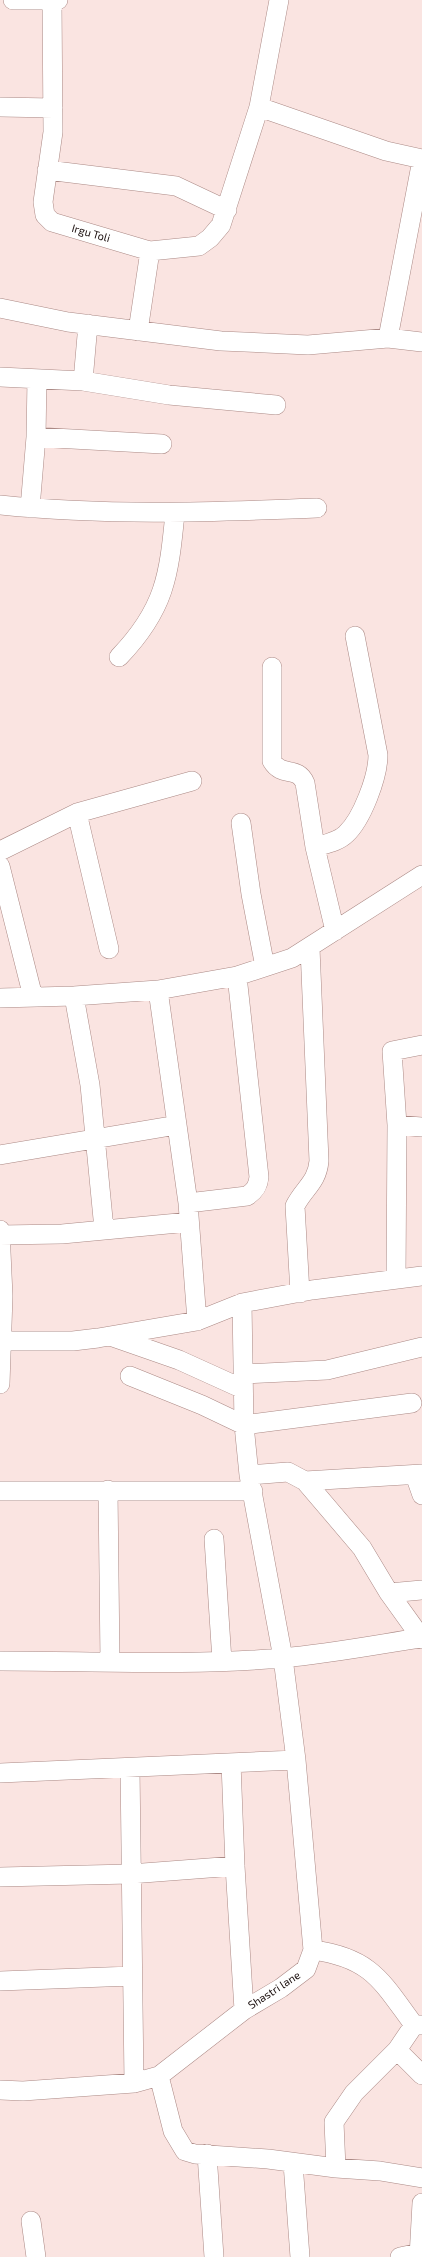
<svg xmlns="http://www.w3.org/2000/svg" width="422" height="2257" font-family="'Exo 2',sans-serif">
	<rect width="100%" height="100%" fill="#fae4e1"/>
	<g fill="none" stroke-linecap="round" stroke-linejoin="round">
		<g stroke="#ab8985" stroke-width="20">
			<path id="minor" d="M 13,0 L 58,0
				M 52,1 L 53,132 L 43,202 L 45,215 L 52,222 L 150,251 L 199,246 L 210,238 L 221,225 L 259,107 L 279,0
				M 0,107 L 53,108
				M 259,107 L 386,151 L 422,159
				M 47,170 L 176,186 L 227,210
				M 0,308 L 68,322 L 221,341 L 308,345 L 388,338 L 422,342
				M 138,331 L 150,251
				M 388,338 L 422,160
				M 0,377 L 83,381 L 169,395 L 276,405
				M 83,381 L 88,324
				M 36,437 L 162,444
				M 0,505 C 105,516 212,512 317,508
				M 30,508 L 36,437 L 37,379
				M 119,657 C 165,609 169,576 175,513
				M 272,667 L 272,761 C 282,778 297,765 305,783 L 315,847 L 335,931
				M 77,813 L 109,949
				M 241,823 L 251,894 L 265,967
				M 315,847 C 325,844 338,842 346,834 C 362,819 378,777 378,755 L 355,636
				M 0,851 L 77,813 L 192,781
				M 0,866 L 33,997
				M 158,990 L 188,1203 L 197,1321
				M 74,996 L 90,1085 L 104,1229
				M 0,998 L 74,996 L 158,990 L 237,976 L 292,958 L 422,875
				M 397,1125 L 422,1127
				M 0,1155 L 177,1125
				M 188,1203 L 247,1196 C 255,1191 258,1186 259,1177 L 237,976
				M 0,1230 L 3,1296 L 0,1384
				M 0,1235 L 62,1234 L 189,1222
				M 396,1279 L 397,1125 L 392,1051 L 422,1045
				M 300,1293 L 295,1206 C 304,1188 317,1183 319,1161 L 310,948
				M 113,1337 L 179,1360 L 243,1389
				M 2,1341 L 73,1341 L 98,1338 L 197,1321 L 242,1303 L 312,1290 L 422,1276
				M 243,1374 L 327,1370 L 422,1347
				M 130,1376 L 202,1405 L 244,1425 L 412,1403
				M 249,1475 L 288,1472 L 305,1481 L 362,1548 L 389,1593 L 422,1639
				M 415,1475 L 422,1495
				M 305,1481 L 422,1474
				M 108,1490 L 110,1661
				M 0,1491 L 253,1491
				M 214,1539 L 222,1661
				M 389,1593 L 422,1590
				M 0,1661 C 94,1661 188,1666 282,1658 C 328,1654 375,1645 420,1638
				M 231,1763 L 235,1866 L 244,2010
				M 130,1768 L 134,2083
				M 0,1773 L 296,1760
				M 0,1877 L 130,1874 L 235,1866
				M 313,1950 C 372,1958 382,1982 414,2025
				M 0,1981 L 132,1976
				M 397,2050 L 422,2075
				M 159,2076 L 173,2131 L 185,2151 L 195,2154 L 268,2159 L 336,2168 L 380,2171 L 422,2178
				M 0,2090 L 23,2091 L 134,2083 L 159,2076 L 244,2010 L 281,1988 L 306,1969 L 313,1950 L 296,1760 L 283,1658 L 249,1475 L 244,1425 L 242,1303
				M 207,2154 L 214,2257
				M 293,2163 L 300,2257
				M 336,2168 L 334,2122 L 354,2093 L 397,2050 L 414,2025 L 422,2025
				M 31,2221 L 36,2257
				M 400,2257 L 419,2253
				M 419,2257 L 422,2203"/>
		</g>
		<use href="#minor" stroke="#fff" stroke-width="19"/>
	</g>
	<g text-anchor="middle" stroke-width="4" stroke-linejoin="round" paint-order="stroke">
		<g font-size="11" fill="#190d0c" stroke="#fff">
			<text transform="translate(91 233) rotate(16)" y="4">Irgu Toli</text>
			<text transform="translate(274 1990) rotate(-33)" y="4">Shastri lane</text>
		</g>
	</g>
</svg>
